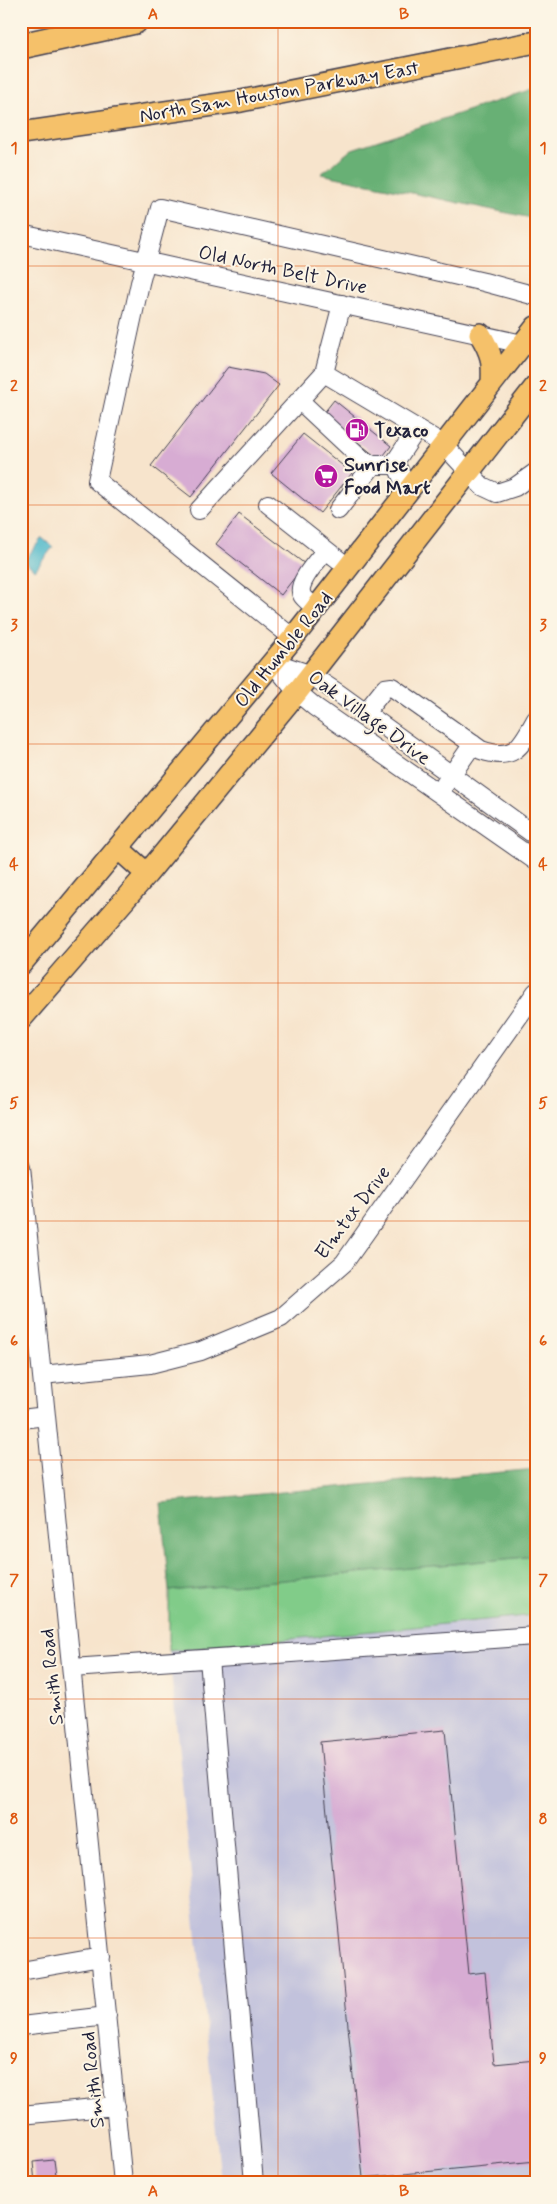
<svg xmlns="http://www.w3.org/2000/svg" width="557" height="2204" font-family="Mynerve,sans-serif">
	<rect width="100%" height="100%" fill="#fcf5e5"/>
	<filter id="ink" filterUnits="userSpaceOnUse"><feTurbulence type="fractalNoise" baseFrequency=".02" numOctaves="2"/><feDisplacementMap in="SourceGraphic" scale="10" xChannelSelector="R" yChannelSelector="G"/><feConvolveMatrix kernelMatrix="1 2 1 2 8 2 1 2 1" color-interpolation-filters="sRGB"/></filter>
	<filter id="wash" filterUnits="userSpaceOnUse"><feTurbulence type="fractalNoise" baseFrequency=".0096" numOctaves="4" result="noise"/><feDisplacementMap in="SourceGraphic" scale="20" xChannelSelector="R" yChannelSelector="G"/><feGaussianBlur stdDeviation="1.12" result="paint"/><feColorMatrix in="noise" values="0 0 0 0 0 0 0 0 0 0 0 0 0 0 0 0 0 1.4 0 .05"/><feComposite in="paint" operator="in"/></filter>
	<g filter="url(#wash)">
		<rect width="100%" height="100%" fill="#f7e4cc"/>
		<path fill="#c2c2dc" d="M 536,1615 L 536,2183 L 221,2183 L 169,1651 Z"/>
		<path fill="#81cc89" stroke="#527762" d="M 536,1556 L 536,1615 L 169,1651 L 169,1591 Z"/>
		<path fill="#68b075" stroke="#456958" d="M 536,88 L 536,219 L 321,174 L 352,149 Z
			M 536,1469 L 536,1556 L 169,1591 L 161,1503 Z"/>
		<path fill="#4db8ca" stroke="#386d82" d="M 42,538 L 53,547 L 35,570 L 24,561 Z"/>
		<g id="blocks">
			<path fill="#d7acd3" d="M 228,367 L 264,374 L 279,385 L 191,497 L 151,466 Z
				M 334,400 L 391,446 L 380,460 L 323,414 Z
				M 303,434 L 352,473 L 320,513 L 271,473 Z
				M 239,514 L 305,564 L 281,595 L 216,544 Z
				M 445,1730 L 469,1974 L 485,1972 L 494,2064 L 536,2060 L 536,2161 L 363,2178 L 320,1742 Z
				M 54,2160 L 57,2183 L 35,2183 L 33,2162 Z"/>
		</g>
	</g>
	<g filter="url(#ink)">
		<use href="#blocks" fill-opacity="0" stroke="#423f51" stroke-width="1"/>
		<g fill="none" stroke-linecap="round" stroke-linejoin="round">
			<g stroke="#423f51" stroke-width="20">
				<path id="minor" d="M 21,234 L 536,347
					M 324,373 L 443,444 L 482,486 L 497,493 L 515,487 L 536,472
					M 299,400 L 363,460 L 373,465 L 395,465
					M 408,490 L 395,462 L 417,429
					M 268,504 L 349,568
					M 199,510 L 324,373 L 342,304
					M 338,510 L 373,465
					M 317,609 C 312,604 305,600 302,595 C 295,584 319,559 326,550
					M 293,638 L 97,481 L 140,283 L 160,208 L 484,282 L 536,296
					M 272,662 L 297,692 L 315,707 L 536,861
					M 273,662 L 309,674 L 338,693 L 536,836
					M 365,713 L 385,688 L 392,687 L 481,750 C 515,762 521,746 536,719
					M 445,784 L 473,744
					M 21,1167 L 123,2183
					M 42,1375 L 150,1364 L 201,1351 L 281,1318 L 344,1263 L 536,992
					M 21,1419 L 46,1416
					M 209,1659 L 254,2183
					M 72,1668 L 536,1636
					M 21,1971 L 101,1957
					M 21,2026 L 107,2016
					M 21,2115 L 116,2106"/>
			</g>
			<g stroke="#423f51" stroke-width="24">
				<path id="major" d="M 21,133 L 241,101 L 536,42
					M 480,334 C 492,354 493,361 492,383
					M 119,849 L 147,874
					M 21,964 L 293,638 L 536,327
					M 21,1019 L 147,874 L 297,692 L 536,386"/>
			</g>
			<g stroke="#423f51" stroke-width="28">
				<path id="highway" d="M 21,46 L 135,21"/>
			</g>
			<use href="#minor" stroke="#fff" stroke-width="18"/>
			<use href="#major" stroke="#f5c16b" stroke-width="21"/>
			<use href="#highway" stroke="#f5c16b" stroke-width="25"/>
		</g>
	</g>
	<path fill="none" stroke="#de560e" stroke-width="1" stroke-opacity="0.55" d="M 278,21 L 278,2183M 21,266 L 536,266M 21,505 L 536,505M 21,744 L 536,744M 21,983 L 536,983M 21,1221 L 536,1221M 21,1460 L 536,1460M 21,1699 L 536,1699M 21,1938 L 536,1938"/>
	<defs>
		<g id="fuel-disc" transform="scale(1.25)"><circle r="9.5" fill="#b5179e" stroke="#fcf5e5"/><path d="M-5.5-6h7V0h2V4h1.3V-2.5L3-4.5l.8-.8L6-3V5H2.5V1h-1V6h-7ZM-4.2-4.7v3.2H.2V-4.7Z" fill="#fff"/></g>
		<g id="supermarket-disc" transform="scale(1.25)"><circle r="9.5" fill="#b5179e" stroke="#fcf5e5"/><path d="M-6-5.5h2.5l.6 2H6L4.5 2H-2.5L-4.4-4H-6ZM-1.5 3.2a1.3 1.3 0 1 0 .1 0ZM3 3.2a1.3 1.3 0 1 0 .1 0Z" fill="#fff"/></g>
	</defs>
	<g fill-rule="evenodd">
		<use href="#fuel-disc" x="357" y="430"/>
		<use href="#supermarket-disc" x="326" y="476"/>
	</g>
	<g text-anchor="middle" stroke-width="4" stroke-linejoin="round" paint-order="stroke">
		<g font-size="20" fill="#22223b" stroke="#fcf5e5">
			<text transform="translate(279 91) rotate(-10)" y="7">North Sam Houston Parkway East</text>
			<text transform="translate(283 269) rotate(12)" y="7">Old North Belt Drive</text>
			<text transform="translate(283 649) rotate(-51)" y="7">Old Humble Road</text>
			<text transform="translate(370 717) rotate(36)" y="7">Oak Village Drive</text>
			<text transform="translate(352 1212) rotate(-53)" y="7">Elmtex Drive</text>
			<text transform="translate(51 1677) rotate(-96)" y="7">Smith Road</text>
			<text transform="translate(92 2080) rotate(-96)" y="7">Smith Road</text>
		</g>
		<g font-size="20" font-weight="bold" fill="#22223b" stroke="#fcf5e5" text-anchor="start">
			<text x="374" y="437">Texaco</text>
			<text x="344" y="471">Sunrise<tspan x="344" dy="23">Food Mart</tspan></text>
		</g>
	</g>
	<rect width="557" height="2204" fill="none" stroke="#fcf5e5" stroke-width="55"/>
	<rect x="28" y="28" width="502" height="2148" fill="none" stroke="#de560e" stroke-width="2"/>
	<g font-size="16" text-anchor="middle" font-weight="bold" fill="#de560e">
		<text x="153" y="19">A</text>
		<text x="404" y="19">B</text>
		<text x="14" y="153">1</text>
		<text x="543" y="153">1</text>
		<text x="14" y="391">2</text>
		<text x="543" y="391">2</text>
		<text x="14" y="630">3</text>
		<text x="543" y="630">3</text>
		<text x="14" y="869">4</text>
		<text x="543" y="869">4</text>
		<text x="14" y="1108">5</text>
		<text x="543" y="1108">5</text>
		<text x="14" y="1346">6</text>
		<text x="543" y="1346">6</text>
		<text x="14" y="1585">7</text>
		<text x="543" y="1585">7</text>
		<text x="14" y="1824">8</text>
		<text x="543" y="1824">8</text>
		<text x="14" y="2063">9</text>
		<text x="543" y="2063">9</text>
		<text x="153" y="2196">A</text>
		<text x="404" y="2196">B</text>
	</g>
</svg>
